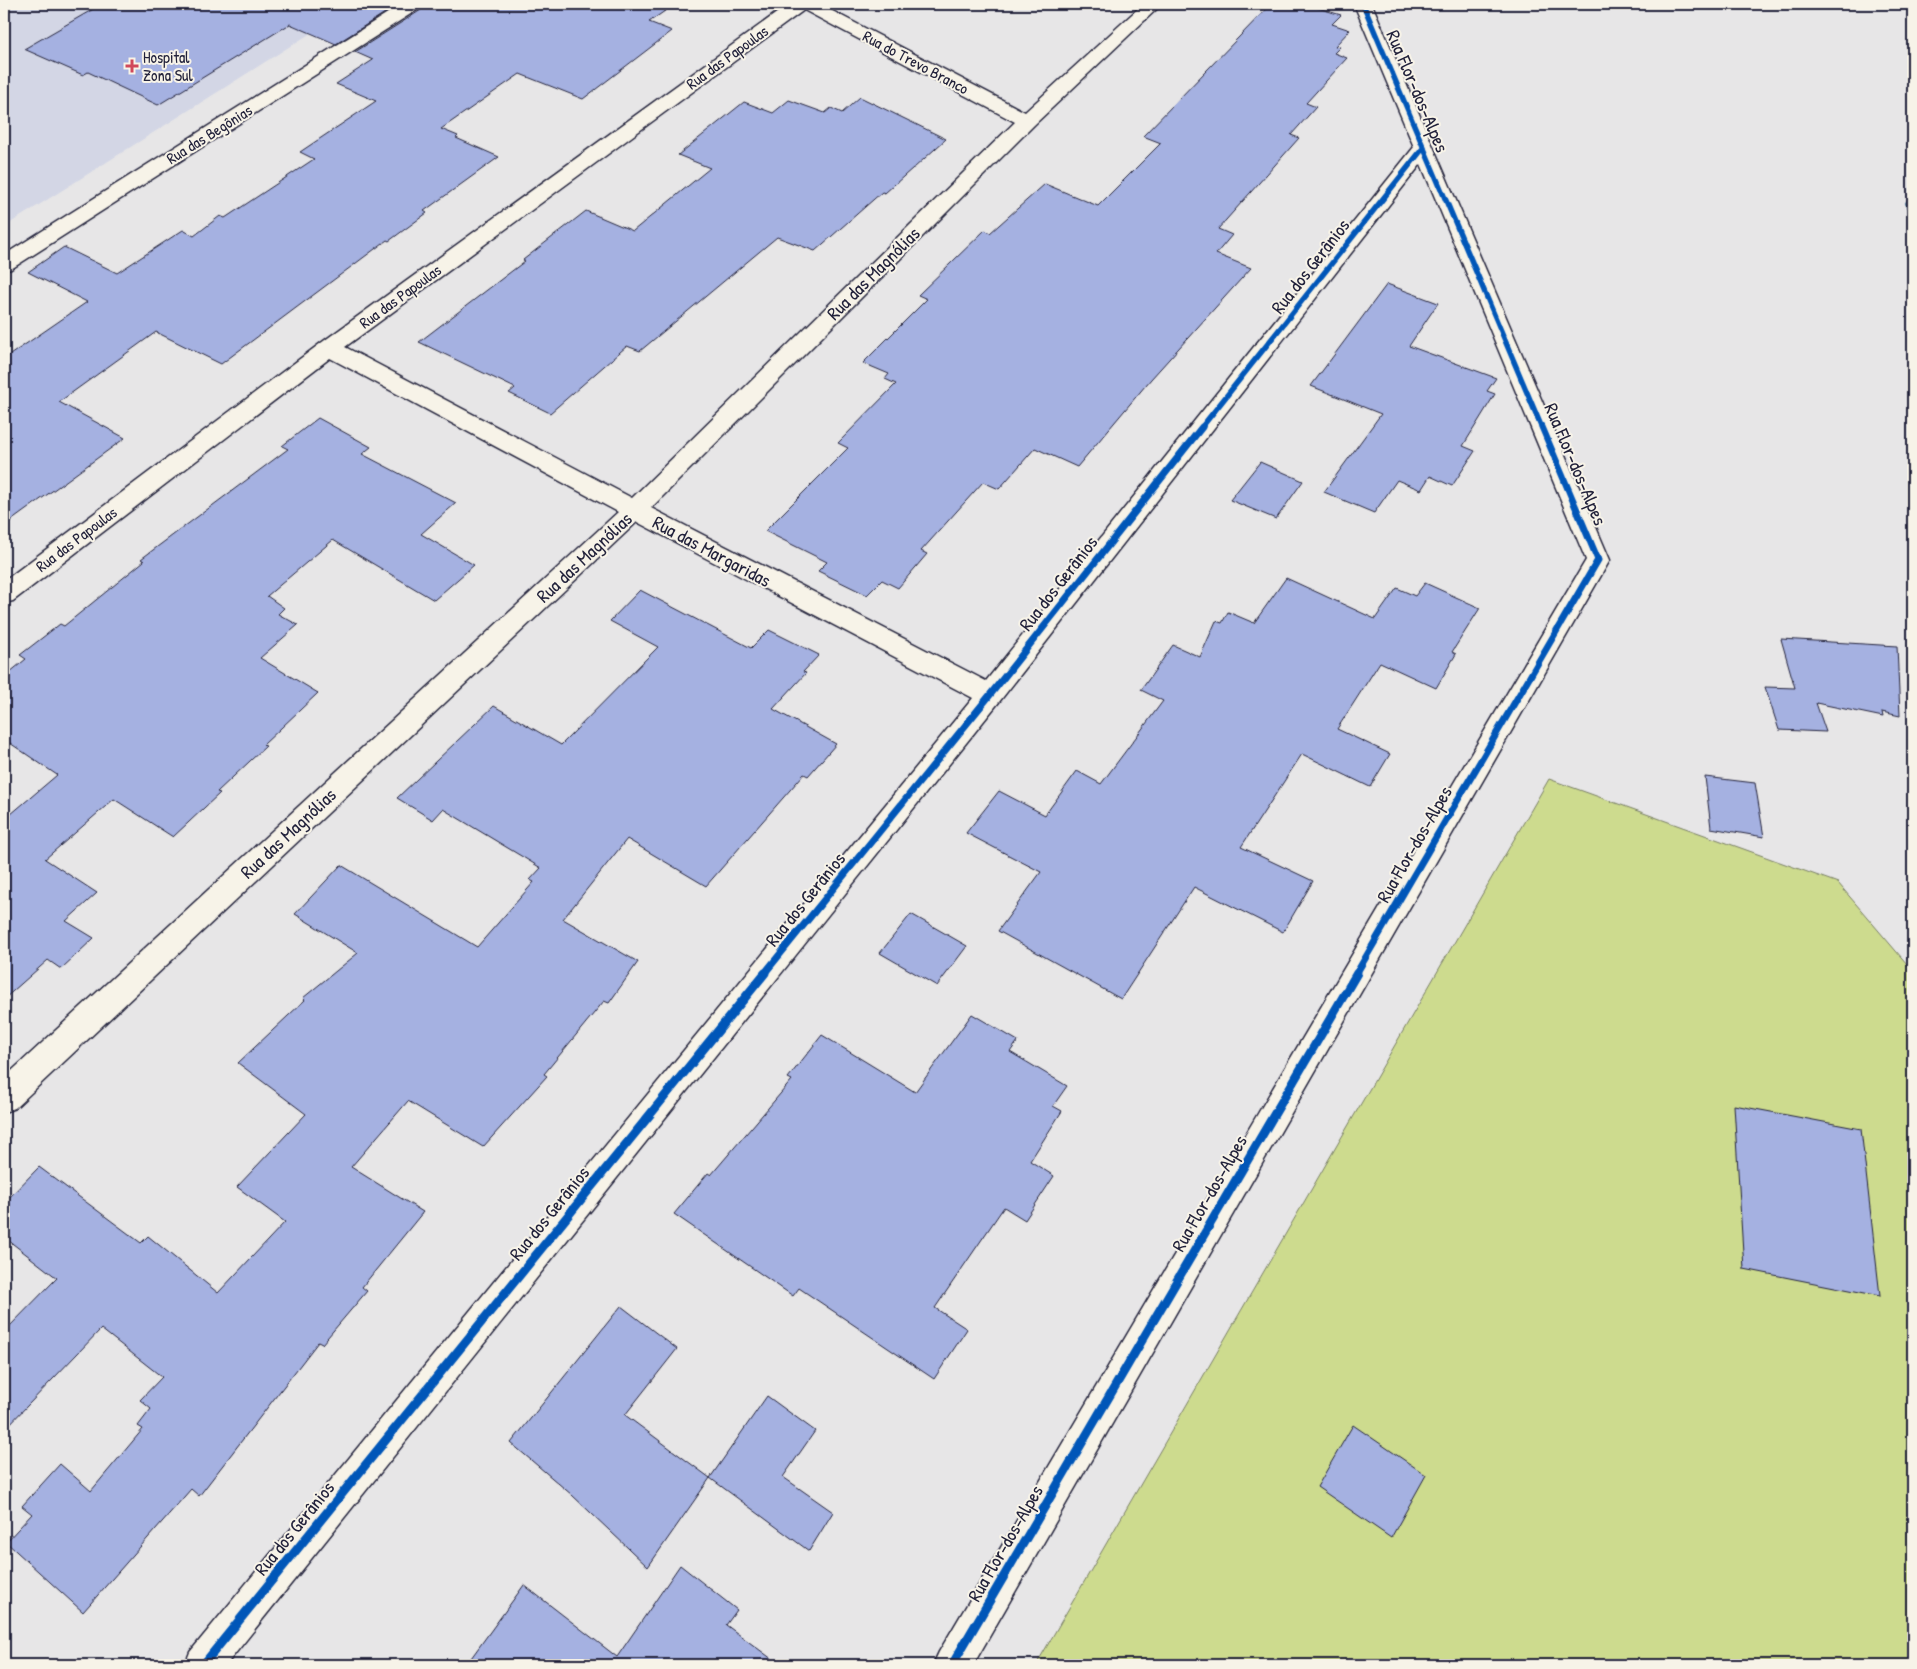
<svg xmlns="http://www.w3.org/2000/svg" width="1917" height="1669" font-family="'Patrick Hand',sans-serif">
	<rect width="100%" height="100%" fill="#e7e6e7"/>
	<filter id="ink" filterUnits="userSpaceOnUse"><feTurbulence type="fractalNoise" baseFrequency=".02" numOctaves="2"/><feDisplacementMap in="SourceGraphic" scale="10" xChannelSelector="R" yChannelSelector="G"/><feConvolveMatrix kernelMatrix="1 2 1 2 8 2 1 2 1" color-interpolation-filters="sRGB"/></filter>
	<g filter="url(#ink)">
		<path fill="#d3d6e5" d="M 4,4 L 357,4 L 4,227 Z"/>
		<path fill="#cddb8e" stroke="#787e64" d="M 1549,779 L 1838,883 L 1913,971 L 1913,1665 L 1036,1665 Z"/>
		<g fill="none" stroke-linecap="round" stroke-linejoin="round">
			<path fill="#5d83a1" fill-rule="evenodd" d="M 1913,196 L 1913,211 L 1909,210 L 1904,204 L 1909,197 Z"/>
		</g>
		<path fill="#a5b1e1" stroke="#22223b" d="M 102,4 L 399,4 L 336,44 L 290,24 L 158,105 L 88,72 L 83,75 L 24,49 Z
			M 425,4 L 675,4 L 649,22 L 672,31 L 583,99 L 520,74 L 441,129 L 458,136 L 456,138 L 499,157 L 424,211 L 427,213 L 389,241 L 387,240 L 221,364 L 156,332 L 59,402 L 125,438 L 4,526 L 4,359 L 87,302 L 28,272 L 64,247 L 117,273 L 183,230 L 194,236 L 220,216 L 225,218 L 314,159 L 300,152 L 376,101 L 336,84 L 373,60 L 355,52 L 421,10 Z
			M 1271,4 L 1305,4 L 1341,15 L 1332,24 L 1350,30 L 1335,46 L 1340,47 L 1334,53 L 1347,58 L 1306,103 L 1316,107 L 1291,135 L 1299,138 L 1218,229 L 1232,235 L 1216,254 L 1251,268 L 1151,379 L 1077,467 L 1035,448 L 999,489 L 983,482 L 921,551 L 927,554 L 898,588 L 882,580 L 867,595 L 818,571 L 827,562 L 765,531 L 848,448 L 838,443 L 896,384 L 885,379 L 889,374 L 863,363 L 927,299 L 918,295 L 985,230 L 990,233 L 1045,184 L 1098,206 L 1161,143 L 1143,136 Z
			M 860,97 L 946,139 L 914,168 L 913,168 L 885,193 L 882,192 L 815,251 L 777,237 L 640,351 L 627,346 L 550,413 L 509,393 L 515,388 L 419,342 L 525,261 L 523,260 L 586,211 L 633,231 L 710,168 L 678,155 L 744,102 L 773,113 L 789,100 L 825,113 L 831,108 L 842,113 Z
			M 1387,284 L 1438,303 L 1409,346 L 1496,378 L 1487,391 L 1495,394 L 1463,446 L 1475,451 L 1452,486 L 1430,476 L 1421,490 L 1397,480 L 1374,513 L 1324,492 L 1381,414 L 1311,386 Z
			M 318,418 L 371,447 L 362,454 L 456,503 L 421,534 L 474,565 L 434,600 L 333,540 L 267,596 L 284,608 L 278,614 L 298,625 L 260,658 L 318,693 L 263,745 L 266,746 L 217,792 L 220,793 L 173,837 L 114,799 L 45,859 L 97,893 L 66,921 L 94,938 L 61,969 L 48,960 L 4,999 L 4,820 L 57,775 L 4,739 L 4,677 L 26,659 L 20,655 L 60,624 L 64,626 L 144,561 L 141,559 L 288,449 L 282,446 Z
			M 1260,462 L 1303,481 L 1276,519 L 1230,500 Z
			M 1286,578 L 1375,619 L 1397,588 L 1415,596 L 1425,583 L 1480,608 L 1452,652 L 1456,654 L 1436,688 L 1380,662 L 1337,729 L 1390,754 L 1370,787 L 1302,754 L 1241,847 L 1313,881 L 1283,932 L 1194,887 L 1121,999 L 998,931 L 1041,872 L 966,833 L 999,791 L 1045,815 L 1077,771 L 1101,784 L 1163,701 L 1141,690 L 1173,645 L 1200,657 L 1216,621 L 1222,623 L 1228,612 L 1254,623 Z
			M 640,590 L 751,648 L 769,630 L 819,655 L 803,672 L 806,673 L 773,709 L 836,744 L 808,776 L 804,774 L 706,886 L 627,839 L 563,919 L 638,962 L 609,1003 L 604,1001 L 544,1074 L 547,1076 L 483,1147 L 408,1101 L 351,1167 L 423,1212 L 362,1287 L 367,1291 L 322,1344 L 318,1342 L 199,1496 L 191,1489 L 83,1612 L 6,1542 L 32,1514 L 22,1506 L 60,1464 L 91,1491 L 143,1429 L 138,1426 L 151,1409 L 140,1400 L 162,1377 L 101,1329 L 4,1430 L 4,1332 L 57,1278 L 4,1237 L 4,1203 L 39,1167 L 141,1243 L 148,1236 L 218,1293 L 285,1222 L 237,1187 L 306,1114 L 238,1063 L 305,1000 L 303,998 L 358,953 L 295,914 L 341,865 L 477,947 L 534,882 L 530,880 L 541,868 L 443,809 L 433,820 L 397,798 L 494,706 L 561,745 L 658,647 L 610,621 Z
			M 1781,639 L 1897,646 L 1900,716 L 1882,712 L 1883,717 L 1816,703 L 1826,732 L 1779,730 L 1765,687 L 1795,688 Z
			M 1705,777 L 1755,783 L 1764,837 L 1711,828 Z
			M 911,914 L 967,946 L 937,986 L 880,953 Z
			M 972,1014 L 1018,1041 L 1010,1052 L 1067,1086 L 1053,1106 L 1062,1111 L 1030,1161 L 1054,1176 L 1025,1220 L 1004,1207 L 935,1308 L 967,1329 L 934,1379 L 799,1288 L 793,1296 L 674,1214 L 708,1173 L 711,1175 L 792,1080 L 788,1078 L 822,1035 L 915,1092 Z
			M 1734,1105 L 1861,1129 L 1880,1296 L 1744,1269 Z
			M 621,1306 L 677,1349 L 625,1415 L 710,1478 L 648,1567 L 572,1495 L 511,1443 Z
			M 767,1396 L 815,1431 L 783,1477 L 833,1512 L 809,1551 L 710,1478 Z
			M 1353,1425 L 1426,1475 L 1391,1538 L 1317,1487 Z
			M 680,1565 L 737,1610 L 726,1625 L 780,1665 L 466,1665 L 524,1585 L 617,1657 Z"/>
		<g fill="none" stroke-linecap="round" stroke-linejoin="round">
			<g stroke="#22223b" stroke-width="3">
				<path id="street" d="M 402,4 L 423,4 L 420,8 L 11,269 L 4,271 L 4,255 Z
					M 789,4 L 819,4 L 1025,112 L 1143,4 L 1162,4 L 1034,125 L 651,508 L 986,681 L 1414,147 L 1354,4 L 1372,4 L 1610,560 L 973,1665 L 933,1665 L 939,1652 L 1586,560 L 1421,164 L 999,702 L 226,1665 L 185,1665 L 190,1652 L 973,698 L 637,522 L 15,1108 L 4,1112 L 4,1078 L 618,512 L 330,358 L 13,601 L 4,603 L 4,581 L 321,343 ZM 804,10 L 1015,122 L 632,498 L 345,347 Z"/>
			</g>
			<use href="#street" fill="#f7f3e8" fill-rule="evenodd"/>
			<g stroke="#f7f3e8" stroke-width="8">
				<path id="cycleway-far2" d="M 1363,4 L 1542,428
					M 1201,428 L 1424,147"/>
			</g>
			<g stroke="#f7f3e8" stroke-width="10">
				<path id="cycleway-far1" d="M 764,974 L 990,695 L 1202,427
					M 1356,974 L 1598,560 L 1542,427"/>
			</g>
			<g stroke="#f7f3e8" stroke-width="12">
				<path id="cycleway" d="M 203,1665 L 765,973
					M 952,1665 L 1357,973"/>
			</g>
			<use href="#cycleway-far2" stroke="#0057b8" stroke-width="5.5"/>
			<use href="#cycleway-far1" stroke="#0057b8" stroke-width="7"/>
			<use href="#cycleway" stroke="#0057b8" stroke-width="9"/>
		</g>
	</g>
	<path fill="#d1495b" stroke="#f7f3e8" stroke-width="2" d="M129.5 58.5h5v5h5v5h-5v5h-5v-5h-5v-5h5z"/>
	<g text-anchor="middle" stroke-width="4" stroke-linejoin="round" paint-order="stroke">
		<g font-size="16" fill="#22223b" stroke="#f7f3e8" text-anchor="start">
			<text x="143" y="63">Hospital<tspan x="143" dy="18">Zona Sul</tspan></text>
		</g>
		<g font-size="16" fill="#22223b" stroke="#f7f3e8">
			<text transform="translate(727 57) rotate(-36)" y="6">Rua das Papoulas</text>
			<text transform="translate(916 62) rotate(28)" y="6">Rua do Trevo Branco</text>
			<text transform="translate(209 134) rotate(-32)" y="6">Rua das Begônias</text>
			<text transform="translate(400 296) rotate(-36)" y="6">Rua das Papoulas</text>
			<text transform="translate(76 539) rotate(-37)" y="6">Rua das Papoulas</text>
		</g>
		<g font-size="19" fill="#22223b" stroke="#f7f3e8">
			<text transform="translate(1418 91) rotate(67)" y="7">Rua Flor-dos-Alpes</text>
			<text transform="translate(1310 266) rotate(-52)" y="7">Rua dos Gerânios</text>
			<text transform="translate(873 273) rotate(-45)" y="7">Rua das Magnólias</text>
			<text transform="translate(1576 464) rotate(67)" y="7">Rua Flor-dos-Alpes</text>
			<text transform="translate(712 551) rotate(28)" y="7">Rua das Margaridas</text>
			<text transform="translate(584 557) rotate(-43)" y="7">Rua das Magnólias</text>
			<text transform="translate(1058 583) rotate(-52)" y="7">Rua dos Gerânios</text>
			<text transform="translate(288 833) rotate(-43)" y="7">Rua das Magnólias</text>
			<text transform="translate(1414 844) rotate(-60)" y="7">Rua Flor-dos-Alpes</text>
			<text transform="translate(805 899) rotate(-51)" y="7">Rua dos Gerânios</text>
			<text transform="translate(1209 1193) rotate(-60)" y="7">Rua Flor-dos-Alpes</text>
			<text transform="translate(549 1213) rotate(-51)" y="7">Rua dos Gerânios</text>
			<text transform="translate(294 1528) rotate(-51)" y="7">Rua dos Gerânios</text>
			<text transform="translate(1005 1543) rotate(-60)" y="7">Rua Flor-dos-Alpes</text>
		</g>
	</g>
	<rect width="1917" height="1669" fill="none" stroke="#f7f3e8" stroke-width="20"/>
	<rect x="10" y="10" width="1897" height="1649" fill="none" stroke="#22223b" stroke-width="2" filter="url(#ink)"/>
</svg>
